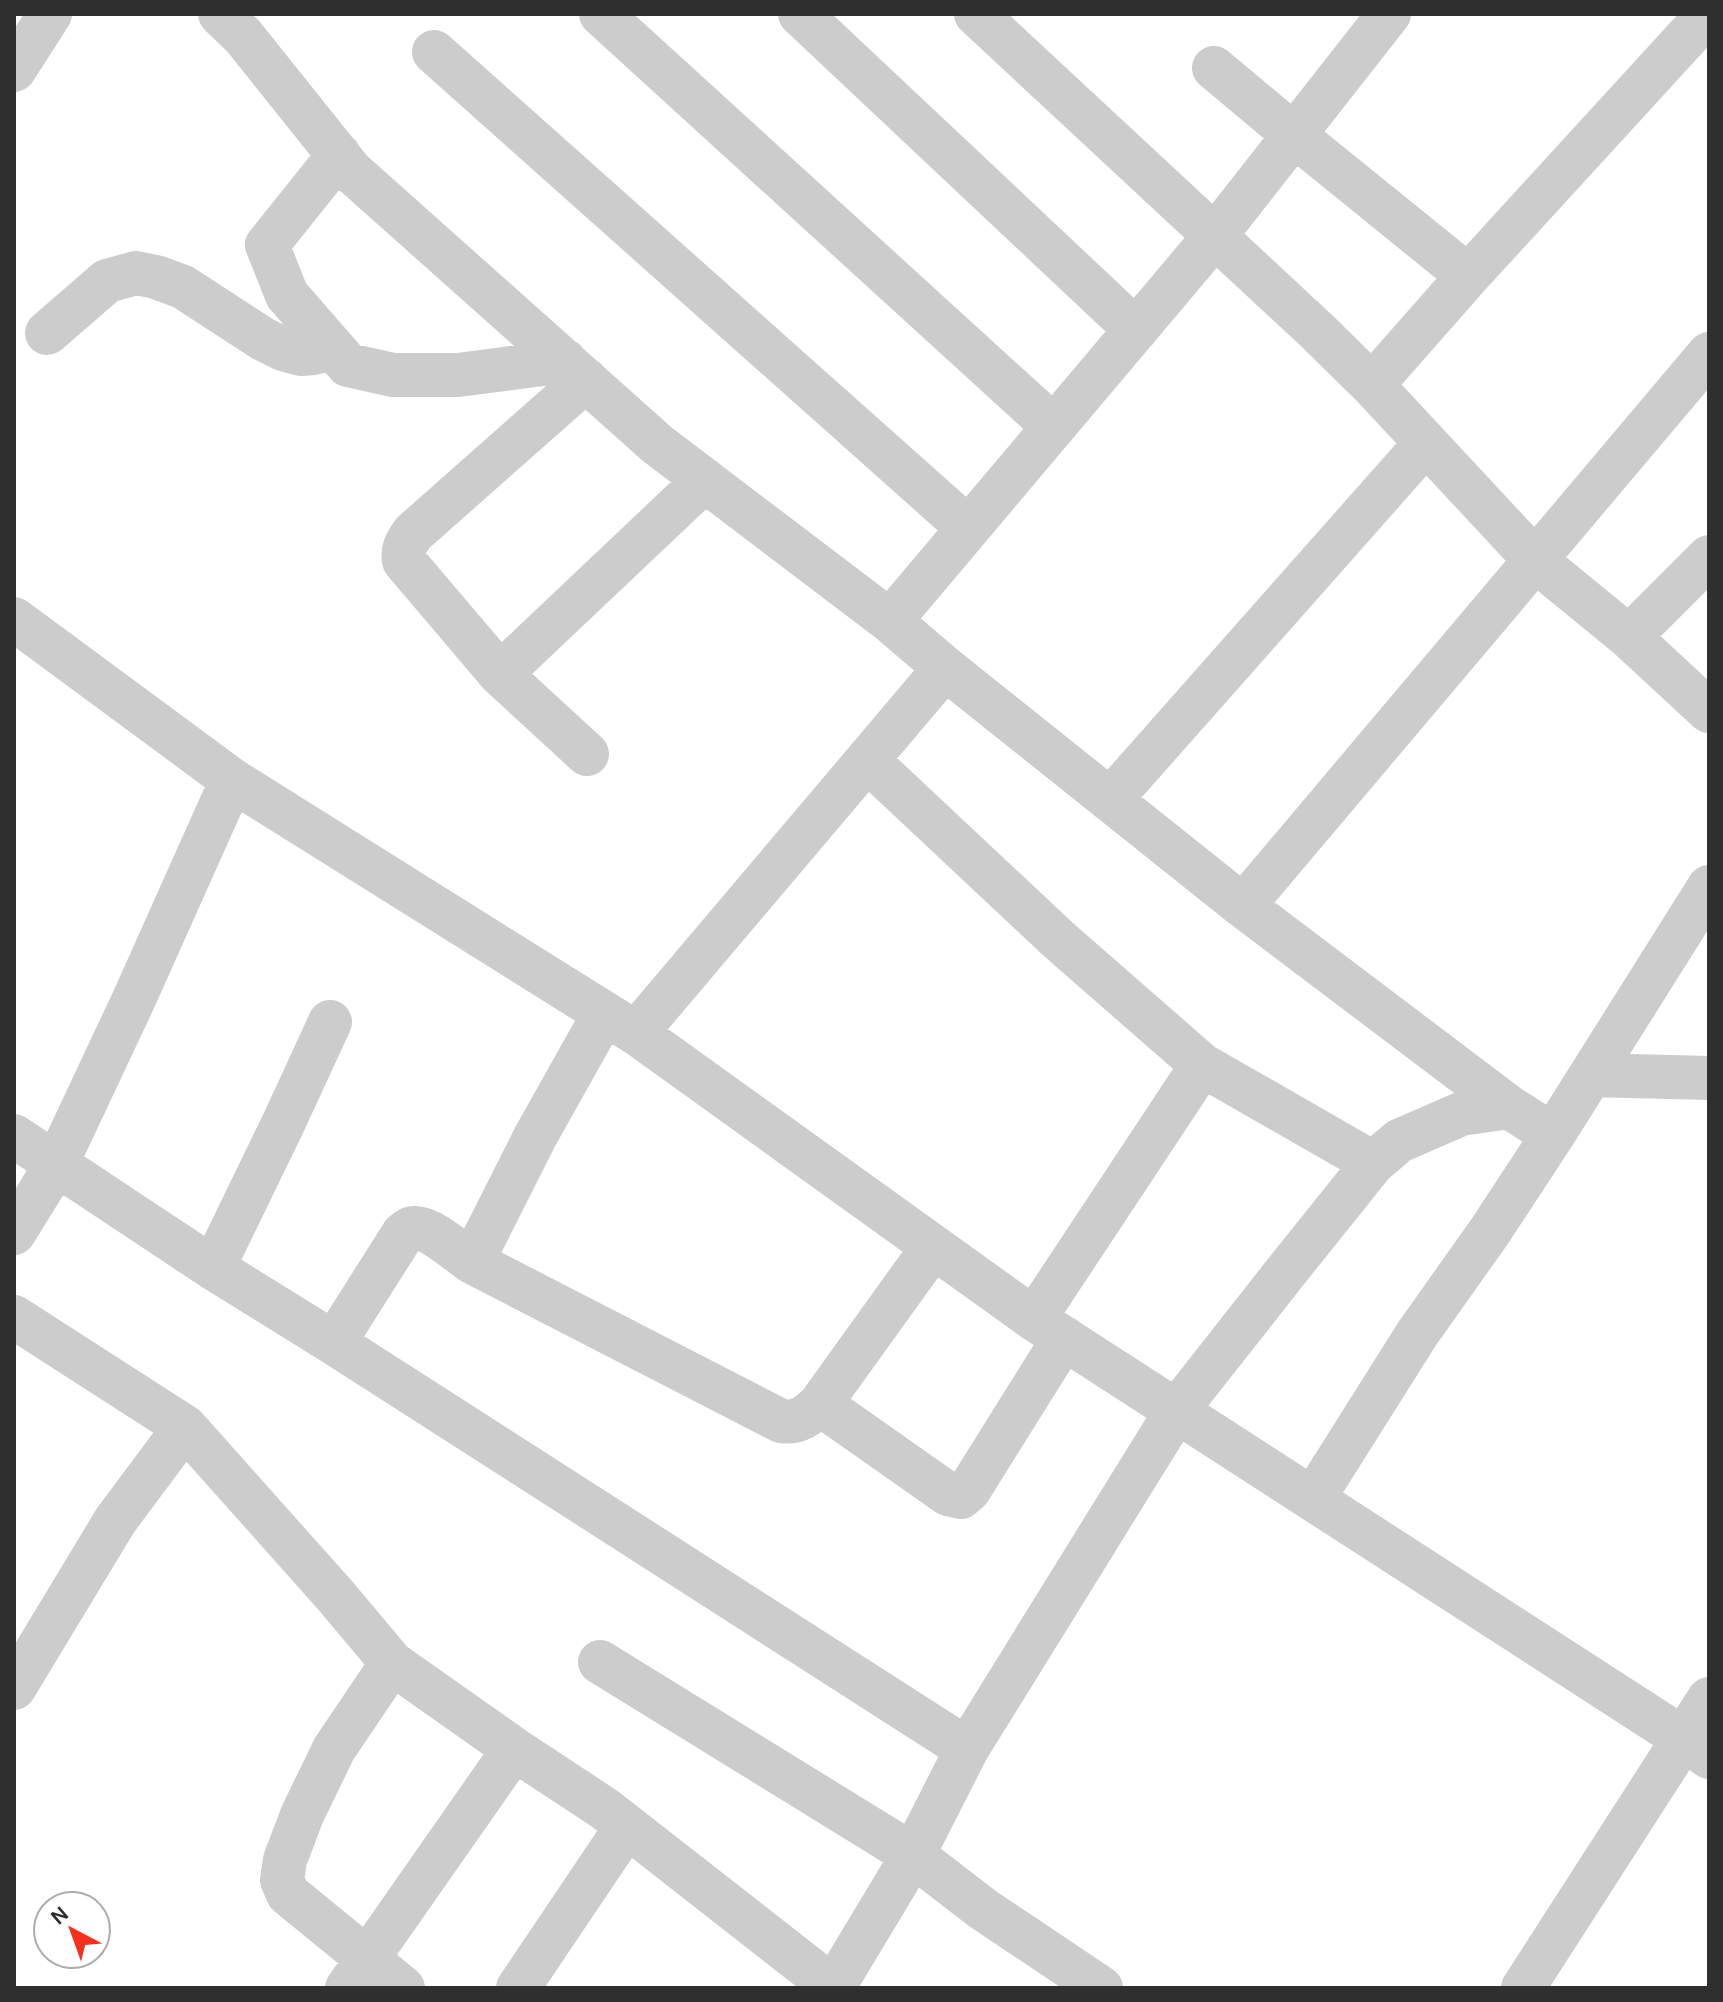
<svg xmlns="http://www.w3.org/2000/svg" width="1723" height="2002" font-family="Karla,sans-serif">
	<rect width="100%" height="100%" fill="#fff"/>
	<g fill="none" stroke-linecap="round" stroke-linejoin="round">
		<path stroke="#ccc" stroke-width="44" d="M 220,14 L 243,36 L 351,171 L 657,444 L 890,621 L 945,668 L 1243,906 L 1509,1107 L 1553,1135 L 1709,887
			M 601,14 L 1054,427
			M 800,14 L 1136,330
			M 976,14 L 1317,331 L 1372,385 L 1535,560 L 1629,637
			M 434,52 L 968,528
			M 1214,68 L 1294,135 L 1468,276
			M 14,70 L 50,14
			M 339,155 L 267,245 L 287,295 L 348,365 L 393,375 L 458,375 L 565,361
			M 47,333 L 107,281 L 136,273 L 156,277 L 183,287 L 263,339 L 283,349 L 301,354 L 314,353 L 331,346
			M 586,380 L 413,533 C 406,543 402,549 404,561 L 500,674 L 587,754
			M 1372,385 L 1468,276 L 1708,14
			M 1709,557 L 1629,637 L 1709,711
			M 14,619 L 232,780 L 636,1033 L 1034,1319 L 1684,1739 L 1709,1757
			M 890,621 L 1214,237 L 1389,14
			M 500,674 L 705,480
			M 867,760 L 1059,940 L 1202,1065 L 1373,1163
			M 1110,800 L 1426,443
			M 1243,906 L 1709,354
			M 636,1033 L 945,668
			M 1591,1075 L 1709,1078
			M 14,1136 L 213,1268 L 334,1343 L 967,1749
			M 14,1233 L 56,1165 L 134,999 L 232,780
			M 472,1262 L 535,1137 L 604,1014
			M 213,1268 L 283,1124 L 330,1022
			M 14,1317 L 185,1427 L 334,1594 L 392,1663 L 514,1749 L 605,1809 L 834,1988
			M 1034,1319 L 1202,1065
			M 334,1343 L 403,1234 C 408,1230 409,1228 415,1228 C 430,1227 459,1253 472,1262 L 781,1421 C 798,1424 809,1415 820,1404 L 933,1247
			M 820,1404 L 948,1494 L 961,1497 L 969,1490 L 1064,1338
			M 1313,1499 L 1417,1334 L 1490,1231 L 1553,1135
			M 600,1662 L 913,1855 L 833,1988
			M 392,1663 L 334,1749 L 302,1815 L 285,1860 L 282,1880 L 288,1894 L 403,1988
			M 14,1688 L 115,1521 L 185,1427
			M 347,1988 L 514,1749
			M 518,1988 L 627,1826
			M 1101,1988 L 983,1909 L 913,1855 L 967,1749 L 1177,1410 L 1288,1269 L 1373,1163 L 1399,1141 L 1461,1114 L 1509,1107
			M 1523,1988 L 1709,1699"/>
	</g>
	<rect width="1723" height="2002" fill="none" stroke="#2f2f2f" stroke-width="32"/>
	<g transform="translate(72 1930) rotate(319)"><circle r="38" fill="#ffffff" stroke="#acacac" stroke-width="2"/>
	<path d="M0-6L14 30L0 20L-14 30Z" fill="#f72f1f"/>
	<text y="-12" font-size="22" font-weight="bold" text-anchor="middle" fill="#2f2f2f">N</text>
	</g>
</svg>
